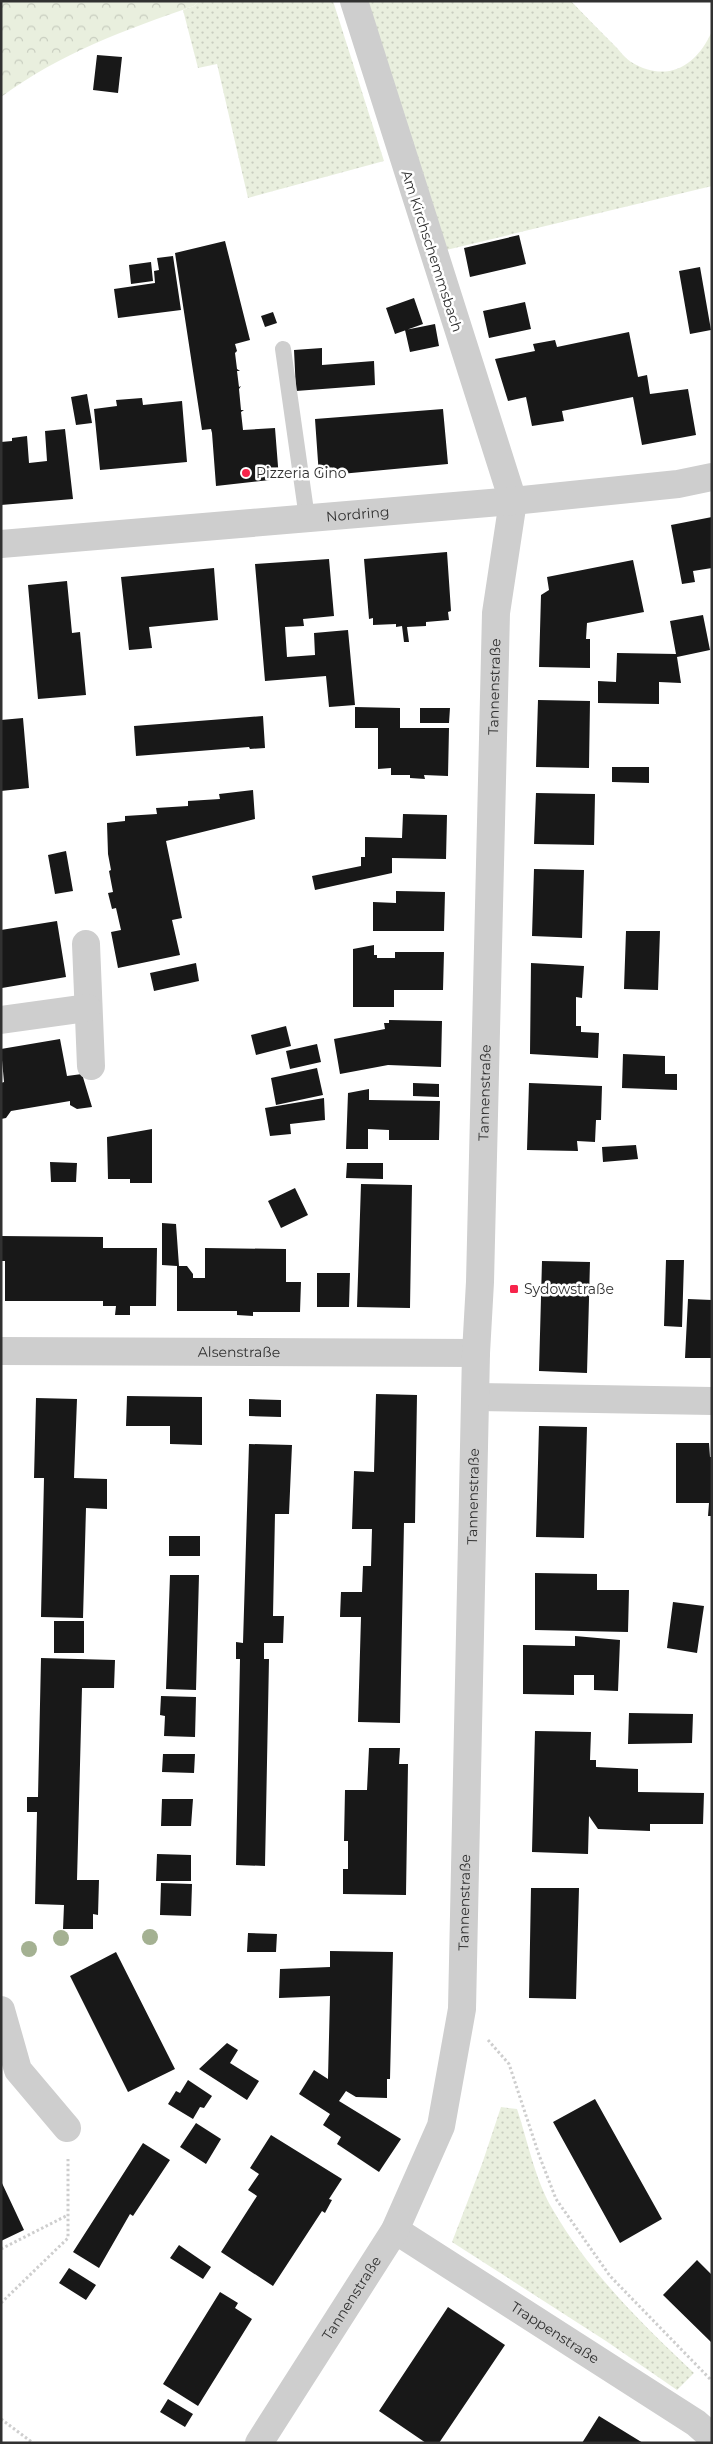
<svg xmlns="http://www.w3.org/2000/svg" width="713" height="2444" font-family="Montserrat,sans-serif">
	<defs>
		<pattern id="grass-dots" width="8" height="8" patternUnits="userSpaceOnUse" patternTransform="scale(1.25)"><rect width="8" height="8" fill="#e9efde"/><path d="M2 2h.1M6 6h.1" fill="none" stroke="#c8cdbf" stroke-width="1.8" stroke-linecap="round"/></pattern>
		<pattern id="forest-crowns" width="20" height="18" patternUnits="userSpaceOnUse" patternTransform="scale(1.25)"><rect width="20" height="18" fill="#e9efde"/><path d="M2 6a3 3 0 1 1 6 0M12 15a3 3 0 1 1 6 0" fill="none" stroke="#c8cdbf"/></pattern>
	</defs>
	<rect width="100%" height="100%" fill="#fff"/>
	<path fill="url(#grass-dots)" d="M 199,1 L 333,1 L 384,161 L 248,198 L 217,64 L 198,68 L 183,10 L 194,6 Z
		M 365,1 L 571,1 C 585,16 600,31 615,46 C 620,51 625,58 631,62 C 667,84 697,66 712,31 L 712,186 L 442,251 Z
		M 501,2107 L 517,2109 C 528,2142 535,2180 553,2210 C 589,2272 642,2324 694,2373 L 677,2390 L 606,2341 L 452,2242 L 482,2164 Z"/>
	<path fill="url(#forest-crowns)" d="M 1,1 L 199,1 L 194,6 C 124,30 61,53 1,97 Z"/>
	<path fill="#181818" d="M 97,55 L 122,57 L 118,93 L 93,90 Z
		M 519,235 L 526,264 L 470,277 L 464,248 Z
		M 225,241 L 250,340 L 235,344 L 237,351 L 235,353 L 237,369 L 240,371 L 237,371 L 239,387 L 241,386 L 239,389 L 241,410 L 244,410 L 241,412 L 243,430 L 275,428 L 279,479 L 216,486 L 212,433 L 211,429 L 202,430 L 175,253 Z
		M 173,256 L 181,310 L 118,318 L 114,289 L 155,283 L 154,271 L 159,270 L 157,258 Z
		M 151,262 L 153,281 L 131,284 L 129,265 Z
		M 700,267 L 711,330 L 690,334 L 679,271 Z
		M 414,298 L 423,324 L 395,334 L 386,308 Z
		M 525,302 L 531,329 L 489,338 L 483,311 Z
		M 273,312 L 277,323 L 265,327 L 261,316 Z
		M 435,324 L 439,346 L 410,352 L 405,330 Z
		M 629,332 L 638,377 L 647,375 L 650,394 L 688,389 L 696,435 L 642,445 L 633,397 L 562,411 L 564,421 L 532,426 L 526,397 L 508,401 L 495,359 L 535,351 L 533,344 L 555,340 L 557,347 Z
		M 322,348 L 322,365 L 374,361 L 375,385 L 296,391 L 294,350 Z
		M 87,394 L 92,423 L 76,425 L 71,397 Z
		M 142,398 L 143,405 L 182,401 L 187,462 L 100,470 L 94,409 L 117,406 L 116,400 Z
		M 443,409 L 448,464 L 319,476 L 315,419 Z
		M 65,429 L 73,499 L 1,505 L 1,442 L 12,441 L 12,438 L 27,436 L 29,463 L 47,461 L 45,431 Z
		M 712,517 L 712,568 L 693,571 L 695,582 L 682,584 L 671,525 Z
		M 447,552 L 451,611 L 448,612 L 449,620 L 426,622 L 426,626 L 407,627 L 409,642 L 404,642 L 402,626 L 396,627 L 396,624 L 373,625 L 373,618 L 369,619 L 364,559 Z
		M 329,559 L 334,616 L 303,619 L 304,626 L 285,627 L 287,657 L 315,655 L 314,633 L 348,630 L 355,705 L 329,707 L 326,676 L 265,681 L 255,564 Z
		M 633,560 L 644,612 L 587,623 L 586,639 L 590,639 L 590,668 L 539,667 L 541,595 L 549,590 L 547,577 Z
		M 214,568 L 218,620 L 149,627 L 152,648 L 129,650 L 121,577 Z
		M 67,581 L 72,633 L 80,632 L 86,695 L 38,699 L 28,585 Z
		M 703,615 L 710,650 L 677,657 L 681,683 L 659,682 L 659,704 L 598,703 L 598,681 L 616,682 L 617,653 L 676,654 L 670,621 Z
		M 538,700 L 590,701 L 589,768 L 536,767 Z
		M 355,707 L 400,708 L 400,728 L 449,728 L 448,776 L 424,775 L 425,779 L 410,778 L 410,775 L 391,775 L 391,768 L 378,769 L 378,728 L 355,728 Z
		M 420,708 L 450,708 L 449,723 L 420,723 Z
		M 263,716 L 265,748 L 250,749 L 249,747 L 136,756 L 134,726 Z
		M 23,718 L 29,788 L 1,791 L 1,720 Z
		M 612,767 L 649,767 L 649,783 L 612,782 Z
		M 253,790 L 255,819 L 166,841 L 182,918 L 172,920 L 180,955 L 118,968 L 111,932 L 121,930 L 116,908 L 112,909 L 108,893 L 113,892 L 109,871 L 111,870 L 108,854 L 107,823 L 125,821 L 125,816 L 157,814 L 156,808 L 188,806 L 188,801 L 220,799 L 219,794 Z
		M 536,793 L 595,794 L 594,845 L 534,844 Z
		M 403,814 L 447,815 L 446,859 L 392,858 L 392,873 L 315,890 L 312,876 L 361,866 L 361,857 L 365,857 L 365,837 L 402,838 Z
		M 66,851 L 73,891 L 55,894 L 48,855 Z
		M 534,869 L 584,870 L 582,938 L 532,936 Z
		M 396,891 L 445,892 L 444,931 L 373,931 L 373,902 L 396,903 Z
		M 57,921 L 66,977 L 2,988 L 1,930 Z
		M 626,931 L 660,931 L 658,990 L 624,989 Z
		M 374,945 L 374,955 L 377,955 L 377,958 L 395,958 L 395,952 L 444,952 L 443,990 L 394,990 L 394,1007 L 353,1007 L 353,949 Z
		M 196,963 L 199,981 L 154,991 L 150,973 Z
		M 531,963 L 584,966 L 582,998 L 576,997 L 576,1026 L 581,1026 L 581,1032 L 599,1033 L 598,1058 L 530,1054 Z
		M 389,1020 L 442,1021 L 441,1067 L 388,1065 L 340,1074 L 334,1039 L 385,1029 L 384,1023 L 389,1023 Z
		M 286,1026 L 291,1046 L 256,1055 L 251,1035 Z
		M 60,1039 L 67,1076 L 82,1074 L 92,1107 L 77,1109 L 70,1105 L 70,1101 L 11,1111 L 6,1118 L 1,1119 L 1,1083 L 4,1082 L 1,1049 Z
		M 317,1044 L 321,1062 L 290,1069 L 286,1051 Z
		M 623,1054 L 665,1056 L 665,1074 L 677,1074 L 677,1090 L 622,1088 Z
		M 317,1068 L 323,1095 L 276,1105 L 271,1078 Z
		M 413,1083 L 439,1084 L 439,1097 L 413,1096 Z
		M 529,1083 L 602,1086 L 601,1120 L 596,1120 L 595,1142 L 577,1141 L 578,1151 L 527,1150 Z
		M 369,1089 L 369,1100 L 440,1101 L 439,1140 L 389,1140 L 389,1130 L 368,1129 L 368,1149 L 346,1149 L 348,1093 Z
		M 324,1098 L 325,1120 L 290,1124 L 291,1134 L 270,1136 L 265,1108 Z
		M 152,1129 L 152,1183 L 130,1183 L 130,1179 L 108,1179 L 107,1137 Z
		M 636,1145 L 638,1159 L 603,1162 L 602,1147 Z
		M 50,1162 L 77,1163 L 76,1182 L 51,1182 Z
		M 347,1163 L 383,1163 L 383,1179 L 346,1178 Z
		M 361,1184 L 412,1185 L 410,1308 L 357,1307 Z
		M 295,1188 L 308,1215 L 281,1228 L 268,1201 Z
		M 162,1223 L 176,1224 L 179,1266 L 187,1266 L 193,1274 L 193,1278 L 205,1278 L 205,1248 L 286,1249 L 286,1282 L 301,1282 L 300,1312 L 253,1312 L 253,1316 L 237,1315 L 237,1311 L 177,1311 L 177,1266 L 162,1265 Z
		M 1,1236 L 103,1237 L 103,1248 L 157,1248 L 156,1306 L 130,1306 L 130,1315 L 115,1315 L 116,1306 L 103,1306 L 103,1301 L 5,1301 L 5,1261 L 1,1261 Z
		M 666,1260 L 684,1260 L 682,1327 L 664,1326 Z
		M 542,1261 L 590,1262 L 587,1373 L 539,1371 Z
		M 317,1273 L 350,1273 L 349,1307 L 317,1307 Z
		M 688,1299 L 712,1300 L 712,1358 L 685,1358 Z
		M 376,1394 L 417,1395 L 415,1523 L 404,1523 L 400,1723 L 358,1722 L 361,1617 L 340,1617 L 341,1592 L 362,1592 L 363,1566 L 371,1566 L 372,1529 L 352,1529 L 354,1471 L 374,1472 Z
		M 127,1396 L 202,1397 L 202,1445 L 170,1444 L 170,1426 L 126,1426 Z
		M 36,1398 L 77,1399 L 74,1478 L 107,1479 L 107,1509 L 86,1508 L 83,1618 L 41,1617 L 44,1478 L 34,1478 Z
		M 249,1399 L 281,1400 L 281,1417 L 249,1416 Z
		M 539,1426 L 587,1427 L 584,1538 L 536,1537 Z
		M 676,1443 L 709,1443 L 710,1457 L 712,1457 L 712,1516 L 708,1516 L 709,1503 L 676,1503 Z
		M 249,1444 L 292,1445 L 289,1514 L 275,1514 L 273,1616 L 284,1616 L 283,1643 L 264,1643 L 264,1659 L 269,1659 L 265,1866 L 236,1865 L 240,1659 L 236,1659 L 236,1642 L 243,1643 Z
		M 169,1536 L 200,1536 L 200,1556 L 169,1556 Z
		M 535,1573 L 597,1574 L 597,1590 L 629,1590 L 628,1632 L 535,1630 Z
		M 170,1575 L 199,1575 L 196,1690 L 166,1689 Z
		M 673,1602 L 704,1606 L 697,1653 L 667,1648 Z
		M 54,1621 L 84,1621 L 84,1653 L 54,1653 Z
		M 575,1636 L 620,1640 L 618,1691 L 594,1690 L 594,1675 L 574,1675 L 574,1695 L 523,1694 L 523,1645 L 575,1646 Z
		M 41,1658 L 115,1660 L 114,1688 L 82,1688 L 77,1880 L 99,1880 L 98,1915 L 93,1914 L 93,1929 L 63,1929 L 64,1905 L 35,1904 L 37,1812 L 27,1812 L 27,1797 L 38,1797 Z
		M 161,1696 L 196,1697 L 195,1737 L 164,1736 L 165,1716 L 160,1715 Z
		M 629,1713 L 693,1714 L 692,1743 L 628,1744 Z
		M 535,1731 L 591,1732 L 590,1760 L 596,1760 L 596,1767 L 638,1769 L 638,1792 L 704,1793 L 703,1824 L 650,1824 L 650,1831 L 598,1829 L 589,1816 L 588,1854 L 532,1852 Z
		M 369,1748 L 400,1748 L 399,1764 L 408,1764 L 406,1895 L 343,1894 L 343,1869 L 348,1869 L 348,1841 L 344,1841 L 345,1790 L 367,1790 Z
		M 163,1754 L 195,1754 L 194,1773 L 162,1772 Z
		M 162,1799 L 193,1799 L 191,1826 L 161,1826 Z
		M 157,1854 L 191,1855 L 191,1881 L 156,1881 Z
		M 161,1883 L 192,1884 L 191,1916 L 160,1915 Z
		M 531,1888 L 579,1888 L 576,1999 L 529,1998 Z
		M 248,1933 L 277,1934 L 276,1952 L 247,1952 Z
		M 330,1951 L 393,1952 L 390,2079 L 387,2079 L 387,2098 L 356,2097 L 346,2091 L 339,2101 L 401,2139 L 379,2172 L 337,2144 L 341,2137 L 323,2125 L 330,2114 L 299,2094 L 314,2070 L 328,2079 L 330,1996 L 279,1998 L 280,1969 L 330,1967 Z
		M 116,1952 L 175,2069 L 128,2092 L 70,1976 Z
		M 227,2043 L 238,2050 L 230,2063 L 259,2081 L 247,2100 L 199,2069 Z
		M 188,2080 L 212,2096 L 204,2108 L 200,2107 L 193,2119 L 168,2104 L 176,2091 L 180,2093 Z
		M 595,2099 L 662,2219 L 620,2243 L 553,2122 Z
		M 196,2123 L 221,2139 L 206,2164 L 180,2147 Z
		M 271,2135 L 342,2179 L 329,2199 L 332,2200 L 326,2211 L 325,2213 L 322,2211 L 273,2286 L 221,2252 L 257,2196 L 248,2190 L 259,2174 L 250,2168 Z
		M 143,2143 L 170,2160 L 133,2216 L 130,2214 L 99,2268 L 73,2252 Z
		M 1,2181 L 24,2230 L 1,2241 Z
		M 179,2245 L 211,2267 L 203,2279 L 170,2258 Z
		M 697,2260 L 712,2275 L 712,2343 L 663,2295 Z
		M 69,2268 L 96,2285 L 86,2300 L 59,2283 Z
		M 220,2292 L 238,2303 L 235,2308 L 252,2319 L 198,2406 L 163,2384 Z
		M 448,2307 L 505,2345 L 439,2443 L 426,2443 L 379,2411 Z
		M 168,2399 L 193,2414 L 185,2427 L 160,2412 Z
		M 599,2416 L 643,2443 L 582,2443 Z"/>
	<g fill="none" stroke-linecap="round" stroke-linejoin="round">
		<path stroke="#cecece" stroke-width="3" stroke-dasharray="2.5 2.5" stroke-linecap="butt" d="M 488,2040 L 509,2064 L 539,2155 L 556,2199 L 610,2276 L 712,2381
			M 1,2249 L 68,2215
			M 1,2303 L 68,2238 L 68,2159
			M 1,2419 L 33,2443"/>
		<path stroke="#cecece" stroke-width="16" d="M 283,349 L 307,518"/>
		<g stroke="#cecece" stroke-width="28">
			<path d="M 86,944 L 91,1066"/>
			<path d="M 1,1020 L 87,1008"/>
			<path id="s1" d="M 1,1351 L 476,1353"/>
			<path d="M 476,1397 L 712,1401"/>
			<path d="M 1,2010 L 18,2070 L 67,2128"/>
			<path id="s2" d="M 395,2230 L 696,2423 L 712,2437"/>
			<path id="s3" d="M 259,2443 L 395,2230 L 441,2126 L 462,2009 L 476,1353 L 480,1282 L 496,613 L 513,501 L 354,1"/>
		</g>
		<path stroke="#cecece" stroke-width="28" id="s4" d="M 1,544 L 513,501 L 678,484 L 712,477"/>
	</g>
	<g fill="#a4b192">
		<circle cx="150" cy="1937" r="8"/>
		<circle cx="61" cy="1938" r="8"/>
		<circle cx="29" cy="1949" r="8"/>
	</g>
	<g fill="#f7244b" stroke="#fff" stroke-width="2">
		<circle cx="246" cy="473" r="5"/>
		<rect x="509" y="1284" width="10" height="10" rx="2.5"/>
	</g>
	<g text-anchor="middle" stroke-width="5" stroke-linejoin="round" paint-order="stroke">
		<g font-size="14" fill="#313131" stroke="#fff">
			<text transform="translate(432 251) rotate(72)" y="5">Am Kirchschemmsbach</text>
			<text dy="5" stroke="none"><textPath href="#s4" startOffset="358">Nordring</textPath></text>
			<text dy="5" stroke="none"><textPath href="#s3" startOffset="1808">Tannenstraße</textPath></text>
			<text dy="5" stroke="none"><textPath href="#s3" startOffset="1402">Tannenstraße</textPath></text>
			<text dy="5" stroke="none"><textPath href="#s1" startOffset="238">Alsenstraße</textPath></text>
			<text dy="5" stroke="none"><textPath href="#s3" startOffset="998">Tannenstraße</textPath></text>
			<text dy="5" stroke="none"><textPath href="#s3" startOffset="592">Tannenstraße</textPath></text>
			<text dy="5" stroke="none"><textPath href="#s3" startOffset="172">Tannenstraße</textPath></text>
			<text dy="5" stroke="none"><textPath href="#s2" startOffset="190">Trappenstraße</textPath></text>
		</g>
		<g font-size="14" fill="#313131" stroke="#fff" text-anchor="start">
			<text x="256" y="478">Pizzeria Gino</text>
			<text x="524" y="1294">Sydowstraße</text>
		</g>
	</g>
	<rect width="713" height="2444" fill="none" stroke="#313131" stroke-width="5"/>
</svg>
